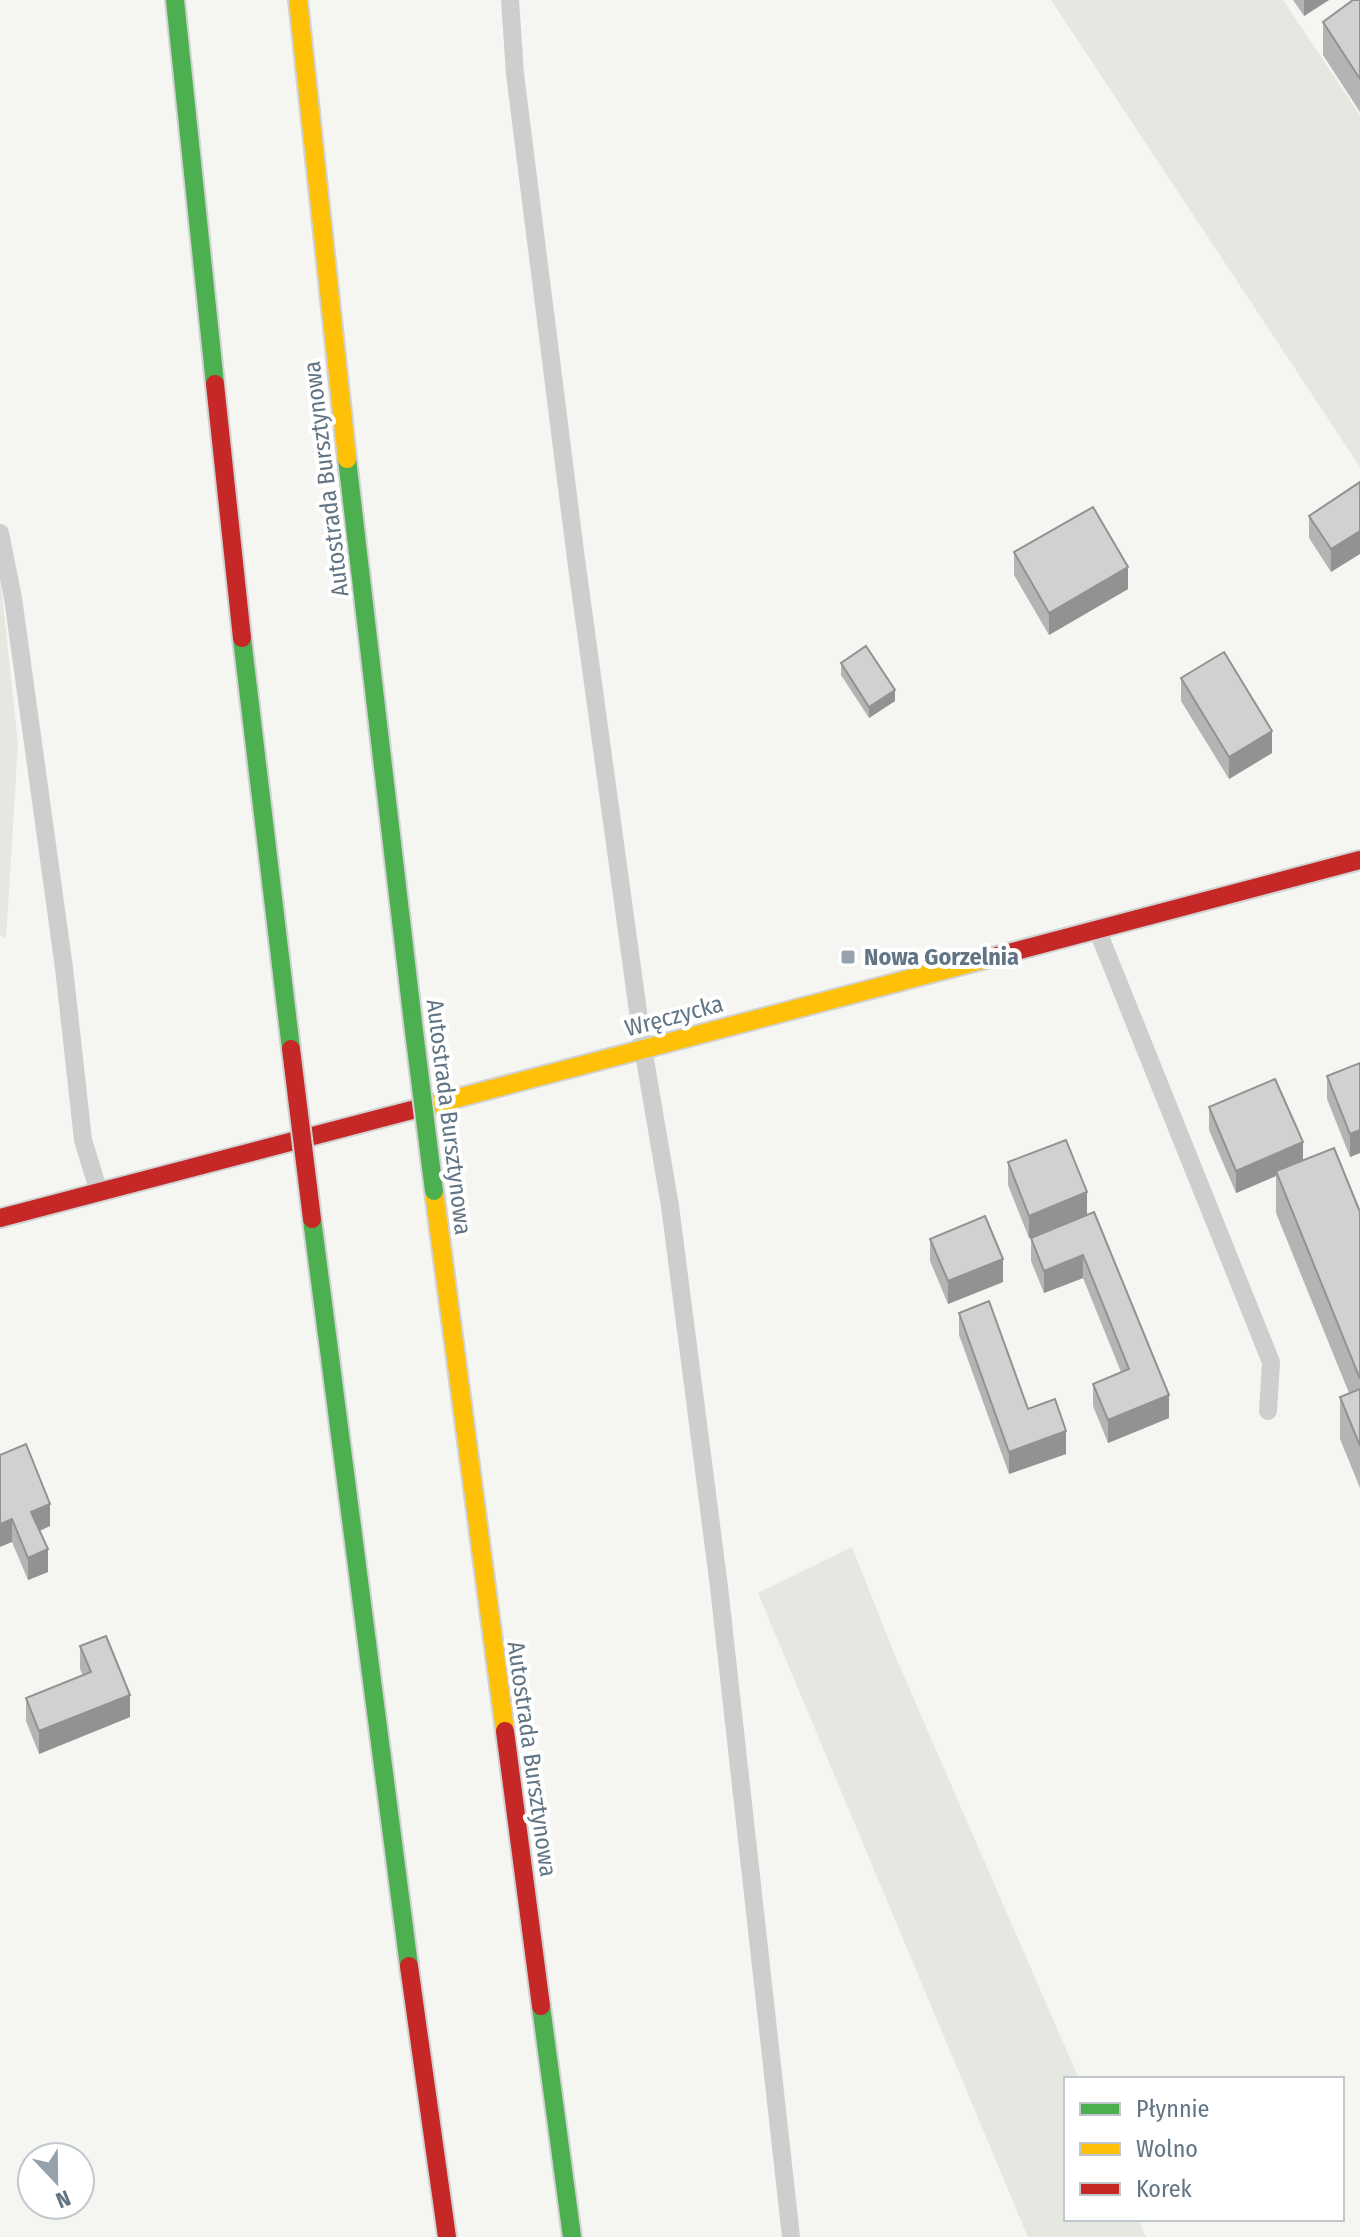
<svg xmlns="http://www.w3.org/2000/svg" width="1360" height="2237" font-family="'Fira Sans Condensed',sans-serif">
	<rect width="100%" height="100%" fill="#f5f5f2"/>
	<path fill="#e4e8e0" d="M 1051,0 L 1283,0 L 1360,115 L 1360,467 Z
		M 0,575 L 18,743 L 6,939 L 0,935 Z
		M 852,1547 L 896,1658 L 1079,2079 L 1066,2079 L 1066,2219 L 1138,2219 L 1146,2237 L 1028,2237 L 758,1593 Z"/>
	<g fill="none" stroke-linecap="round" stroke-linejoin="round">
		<g stroke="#d1d2d2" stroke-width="22">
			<path id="fast" d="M 175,0 L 215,384
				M 347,459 L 413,1023
				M 242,638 L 291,1049
				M 312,1219 L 409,1966
				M 541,2006 L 572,2237"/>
		</g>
		<g stroke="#d1d2d2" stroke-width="22">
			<path id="slow" d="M 298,0 L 347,459
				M 412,1110 L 997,956
				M 434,1191 L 505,1731"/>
		</g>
		<g stroke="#d1d2d2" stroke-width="22">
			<path id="jam" d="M 215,384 L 242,638
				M 997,956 L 1360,860
				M 0,1218 L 412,1110
				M 505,1731 L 541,2006
				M 409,1966 L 447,2237"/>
		</g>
		<path stroke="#cdcfcf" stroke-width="18" d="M 510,0 L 515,74 L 576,559 L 643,1048 L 670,1206 L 719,1587 L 791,2237
			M 0,533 L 13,598 L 64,968 L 83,1140 L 99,1192
			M 1097,929 L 1271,1362 L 1268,1411"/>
		<use href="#fast" stroke="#4caf50" stroke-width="18"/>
		<use href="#slow" stroke="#ffc107" stroke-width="18"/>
		<use href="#jam" stroke="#c62828" stroke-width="18"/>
		<g stroke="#d1d3d2" stroke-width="22" stroke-linecap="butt">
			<path id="fast-bridge" d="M 413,1023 L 434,1191"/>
		</g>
		<g stroke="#d1d3d2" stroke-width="22" stroke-linecap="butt">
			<path id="jam-bridge" d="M 291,1049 L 312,1219"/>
		</g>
		<use href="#fast-bridge" stroke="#4caf50" stroke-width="18"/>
		<use href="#jam-bridge" stroke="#c62828" stroke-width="18"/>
	</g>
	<path fill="#b3b4b4" d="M 1293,0 L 1329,0 L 1304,16 Z
		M 1360,0 L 1360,112 L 1323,55 L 1323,22 Z
		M 1360,482 L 1331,572 L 1309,538 L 1309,516 Z
		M 1014,552 L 1128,589 L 1049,635 L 1014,575 Z
		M 841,663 L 895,701 L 869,718 L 841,675 Z
		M 1181,678 L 1272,753 L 1229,779 L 1181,701 Z
		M 1360,1063 L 1360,1153 L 1350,1157 L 1327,1099 L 1327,1076 Z
		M 1209,1107 L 1303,1160 L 1360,1212 L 1360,1488 L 1340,1439 L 1340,1397 L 1349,1393 L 1276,1213 L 1276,1176 L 1236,1193 L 1209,1130 Z
		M 1008,1162 L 1087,1215 L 1169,1418 L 1108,1443 L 1093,1406 L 1093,1384 L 1121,1372 L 1083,1278 L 1044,1293 L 1031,1261 L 1031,1238 L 1070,1222 L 1029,1238 L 1008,1185 Z
		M 930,1239 L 1003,1282 L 948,1304 L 930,1261 Z
		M 959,1313 L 1028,1409 L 1066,1454 L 1009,1474 L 959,1335 Z
		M 0,1455 L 50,1526 L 40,1531 L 48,1572 L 28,1580 L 12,1542 Z
		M 80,1646 L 130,1717 L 39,1754 L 26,1721 L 26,1698 L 83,1676 L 80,1669 Z"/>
	<path fill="#929292" d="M 1304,0 L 1329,0 L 1304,16 Z
		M 1360,531 L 1360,554 L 1331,572 L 1331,549 Z
		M 1128,567 L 1128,589 L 1049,635 L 1049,613 Z
		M 895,690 L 895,701 L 869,718 L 869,707 Z
		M 1272,731 L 1272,753 L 1229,779 L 1229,757 Z
		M 1360,1130 L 1360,1153 L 1350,1157 L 1350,1134 Z
		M 1303,1142 L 1303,1165 L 1276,1171 L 1276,1176 L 1236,1193 L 1236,1171 Z
		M 1087,1192 L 1087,1215 L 1029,1238 L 1029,1216 Z
		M 1083,1255 L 1083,1278 L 1044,1293 L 1044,1271 Z
		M 1003,1259 L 1003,1282 L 948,1304 L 948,1281 Z
		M 1169,1395 L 1169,1418 L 1108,1443 L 1108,1420 Z
		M 1066,1431 L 1066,1454 L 1009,1474 L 1009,1452 Z
		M 50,1504 L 50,1526 L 31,1534 L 31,1512 Z
		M 12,1519 L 12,1542 L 0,1547 L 0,1524 Z
		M 48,1549 L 48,1572 L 28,1580 L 28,1558 Z
		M 130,1695 L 130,1717 L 39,1754 L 39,1731 Z"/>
	<path fill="#d0d1d1" stroke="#929292" stroke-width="2" d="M 1353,0 L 1360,0 L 1360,79 L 1323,22 Z
		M 1360,482 L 1360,531 L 1331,549 L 1309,516 Z
		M 1093,507 L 1128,567 L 1049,613 L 1014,552 Z
		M 866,646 L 895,690 L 869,707 L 841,663 Z
		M 1224,652 L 1272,731 L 1229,757 L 1181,678 Z
		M 1360,1063 L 1360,1130 L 1350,1134 L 1327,1076 Z
		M 1275,1079 L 1303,1142 L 1236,1171 L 1209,1107 Z
		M 1066,1140 L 1087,1192 L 1029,1216 L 1008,1162 Z
		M 1334,1148 L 1360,1212 L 1360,1379 L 1276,1171 Z
		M 1094,1212 L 1169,1395 L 1108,1420 L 1093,1384 L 1129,1369 L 1083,1255 L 1044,1271 L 1031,1238 Z
		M 985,1216 L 1003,1259 L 948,1281 L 930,1239 Z
		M 989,1301 L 1028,1409 L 1055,1399 L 1066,1431 L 1009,1452 L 959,1313 Z
		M 1360,1389 L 1360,1446 L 1340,1397 Z
		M 26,1444 L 50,1504 L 31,1512 L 48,1549 L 28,1558 L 12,1519 L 0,1524 L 0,1455 Z
		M 106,1636 L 130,1695 L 39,1731 L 26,1698 L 91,1672 L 80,1646 Z"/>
	<rect fill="#95a2ab" stroke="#fff" stroke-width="3" x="840" y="949" width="16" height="16" rx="4"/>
	<g text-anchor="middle" stroke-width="8" stroke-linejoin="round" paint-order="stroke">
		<g font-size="24" fill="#627585" stroke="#fff">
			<text transform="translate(326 479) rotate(-97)" y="8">Autostrada Bursztynowa</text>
			<text transform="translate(674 1016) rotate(-15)" y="8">Wręczycka</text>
			<text transform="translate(449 1117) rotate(83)" y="8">Autostrada Bursztynowa</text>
			<text transform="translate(532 1759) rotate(82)" y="8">Autostrada Bursztynowa</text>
		</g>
		<g font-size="24" font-weight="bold" fill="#627585" stroke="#fff" text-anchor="start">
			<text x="864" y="965">Nowa Gorzelnia</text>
		</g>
	</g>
	<rect x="1064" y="2077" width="280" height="144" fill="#ffffff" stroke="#c0c8ce" stroke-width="2"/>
	<rect x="1080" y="2103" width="40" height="12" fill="#4caf50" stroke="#c0c8ce" stroke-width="2"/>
	<text x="1136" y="2117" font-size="24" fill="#627585">Płynnie</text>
	<rect x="1080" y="2143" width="40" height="12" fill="#ffc107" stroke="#c0c8ce" stroke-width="2"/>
	<text x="1136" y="2157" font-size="24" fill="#627585">Wolno</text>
	<rect x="1080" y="2183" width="40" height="12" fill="#c62828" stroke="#c0c8ce" stroke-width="2"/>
	<text x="1136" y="2197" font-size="24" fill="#627585">Korek</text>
	<g transform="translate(56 2181) rotate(158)"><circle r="38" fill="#ffffff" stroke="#c0c8ce" stroke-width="2"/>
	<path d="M0-6L14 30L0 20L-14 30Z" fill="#95a2ab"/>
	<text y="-12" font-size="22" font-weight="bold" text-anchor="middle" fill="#627585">N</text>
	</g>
</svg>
